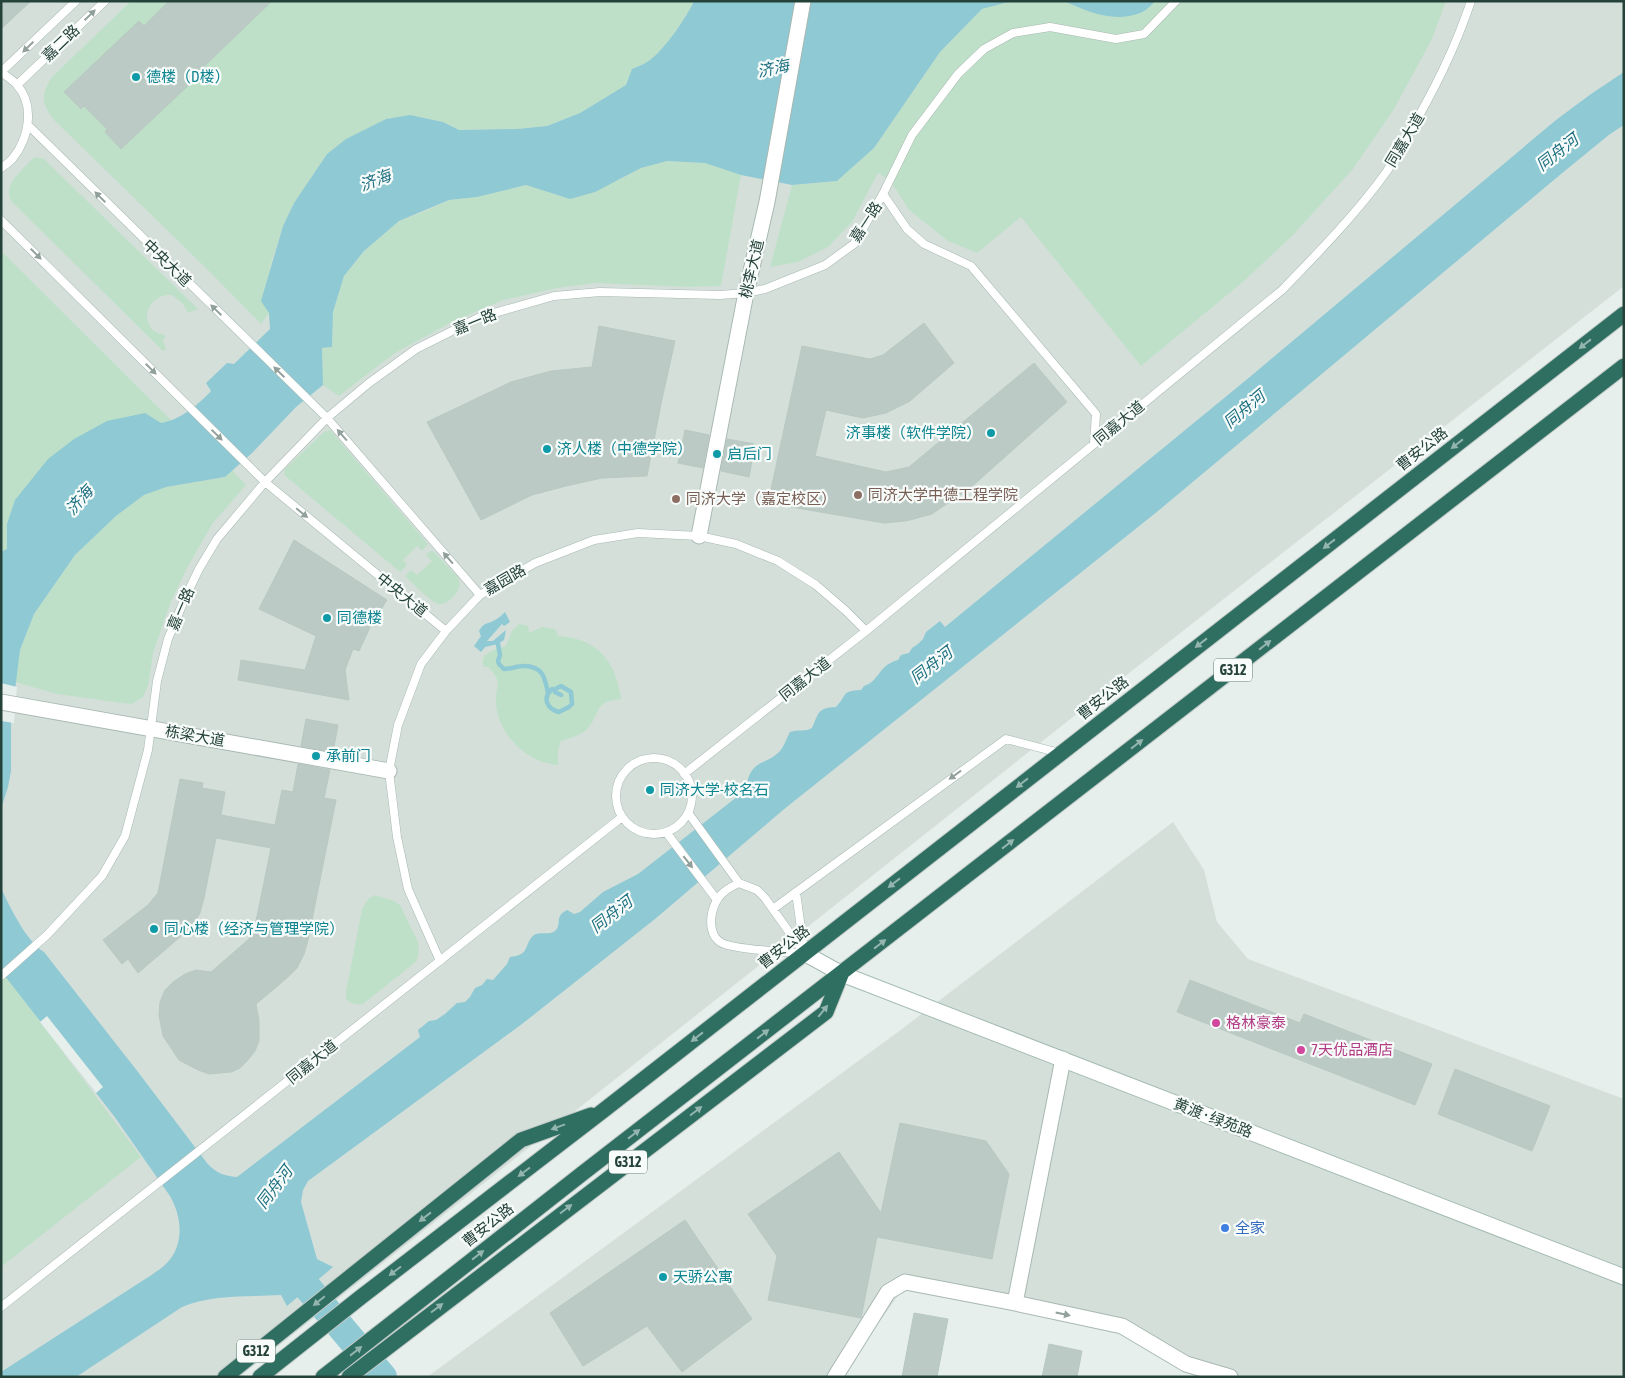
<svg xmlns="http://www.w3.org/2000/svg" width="1625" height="1378" font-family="'Asap Condensed','Noto Sans SC',sans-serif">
	<rect width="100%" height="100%" fill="#e6efeb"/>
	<path fill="#d4dfda" d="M 1,1 L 1624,1 L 1624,286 L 1078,713 L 239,1377 L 1,1377 Z
		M 1173,822 L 1204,870 L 1217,922 L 1248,959 L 1624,1099 L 1624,1377 L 1230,1377 L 1122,1326 L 911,1285 L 900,1293 L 840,1377 L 427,1377 L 902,1029 Z"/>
	<path fill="#bfe0c8" d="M 131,1 L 694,1 C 687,17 664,50 650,60 C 645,64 638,66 632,69 L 626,85 L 580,113 L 547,126 L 517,129 L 459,130 L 443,122 L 410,115 L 386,119 L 346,139 L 327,154 L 294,203 L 283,226 L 270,267 L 269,313 L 261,324 L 211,273 L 55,121 C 41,104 40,94 53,76 Z
		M 1012,1 L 1446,1 L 1432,39 L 1394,109 L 1353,169 L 1292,236 L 1244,281 L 1141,366 L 1021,217 L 977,253 L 948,241 L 909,210 L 890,180 L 878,173 L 852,222 L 828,247 L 798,262 L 770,267 L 792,185 L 837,181 L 874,148 L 940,52 L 982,9 Z
		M 36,157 L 44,159 L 198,309 L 188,313 L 183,304 L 172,295 C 152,293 138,316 154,331 C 157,333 162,334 166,336 L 163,340 L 166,350 L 163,351 L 11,201 C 3,183 22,171 32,159 Z
		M 667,161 L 705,163 L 741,175 L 721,286 L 689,287 L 595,283 L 557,288 L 503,300 L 452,322 L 395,353 L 339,396 L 323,385 L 322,348 L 332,347 L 333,312 L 344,276 L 364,251 L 399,221 L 423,212 L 449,200 L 477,197 L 526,185 L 570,199 L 619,180 L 641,168 Z
		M 1,251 L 172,421 L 161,423 L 7,524 L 7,549 L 1,552 Z
		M 330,430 L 428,544 L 422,551 L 417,546 L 403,560 L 407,565 L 400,572 L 284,475 L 285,469 L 324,432 Z
		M 232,470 L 246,485 L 213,523 L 187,568 L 170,604 L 153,653 L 148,686 L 143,697 L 132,704 L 122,703 L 57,694 L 15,682 L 20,650 L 34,614 L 75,555 L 116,516 L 144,495 L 166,487 L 225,477 Z
		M 432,550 L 458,577 C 461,584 460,589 455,595 C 451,599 446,605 439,604 C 430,602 413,583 405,576 L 411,570 L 417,575 L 432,561 L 426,555 Z
		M 519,624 L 528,626 L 529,633 L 542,627 L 555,629 L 558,636 C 598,638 616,662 621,699 C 592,702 602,713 587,729 C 580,736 570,738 561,741 L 558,750 L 558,765 C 551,764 544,763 538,760 C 516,751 497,727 496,703 C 495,684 504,683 488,667 L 484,667 C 478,653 495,650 506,646 L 512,631 Z
		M 375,895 L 394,901 L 400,905 L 418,942 L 419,950 L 417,961 L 363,1004 C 357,1005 351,1004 346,999 L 346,992 L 362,909 L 369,898 Z
		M 4,973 L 141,1157 L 1,1267 L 1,976 Z"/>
	<path fill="#8ec9d4" d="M 694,1 L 1012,1 L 982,9 L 940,52 L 874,148 L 837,181 L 792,185 L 741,175 L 705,163 L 667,161 L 641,168 L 595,192 L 570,199 L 526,185 L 477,197 L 449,200 L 399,221 L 364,251 L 344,276 L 333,312 L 332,347 L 322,348 L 323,385 L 296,407 L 252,453 L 225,477 L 166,487 L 144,495 L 116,516 L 75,555 L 34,614 L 20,650 L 11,722 L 11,771 L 8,787 L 1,809 L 1,552 L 7,549 L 7,524 L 15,500 L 48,459 L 74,439 L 107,421 L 145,413 L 161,423 C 180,420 198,405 211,391 L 206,383 L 227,363 L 234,364 L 270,329 L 269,313 L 261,301 L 283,226 L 294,203 L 327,154 L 346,139 L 386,119 L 410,115 L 443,122 L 459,130 L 517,129 L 547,126 L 580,113 L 626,85 L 632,69 C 638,66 645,64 650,60 C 664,50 687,17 694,1 Z
		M 1064,1 L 1156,1 C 1151,5 1146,11 1140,13 C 1114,23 1088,12 1064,1 Z
		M 1624,72 L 1624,125 L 1610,134 L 1561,174 L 1158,511 L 783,810 L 655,919 L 522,1024 L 308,1181 L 303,1190 L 301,1202 L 317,1259 L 333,1267 L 287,1306 L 281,1295 C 248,1297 212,1294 182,1307 L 76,1377 L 1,1377 L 1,1372 L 153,1274 C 157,1271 162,1268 166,1264 C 185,1245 182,1217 170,1196 L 114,1116 L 1,971 L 1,888 C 10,907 26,941 44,952 L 138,1072 L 207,1163 C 216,1173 224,1176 237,1177 L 420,1037 L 418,1030 L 429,1021 L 436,1020 L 445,1014 L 457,1003 L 465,1002 L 470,997 L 475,988 L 482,985 L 487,979 L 493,980 L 507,964 L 510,957 C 514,956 518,956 521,954 C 527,952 527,940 534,935 C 541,931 551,936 556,930 C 562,923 554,917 567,910 L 574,914 L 580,912 L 603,892 L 638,874 L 742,793 C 748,785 747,775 754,768 C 761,761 771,760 778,753 C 784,748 786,739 790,732 C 798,729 805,732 812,728 C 819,713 817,708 836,707 C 848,695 840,691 861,690 L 864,686 C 879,682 878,665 898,660 L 901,655 L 909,653 L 912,648 L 918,644 L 923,639 L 926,632 L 940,621 L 945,627 L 1251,376 L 1556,120 L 1591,94 Z
		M 505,612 L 510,622 L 504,626 L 502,624 L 487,641 L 493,641 L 506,630 L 504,640 L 498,644 L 485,647 L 481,652 L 474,646 L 481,636 L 479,631 C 485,621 487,625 495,620 C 499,618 502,615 505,612 Z"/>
	<path fill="#e6efeb" d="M 1,683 L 17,687 L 14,723 L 1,721 Z
		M 47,1016 L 103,1087 L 96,1093 L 40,1022 Z"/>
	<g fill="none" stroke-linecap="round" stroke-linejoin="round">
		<path stroke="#8ec9d4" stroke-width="4.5" d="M 498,644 L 500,655 L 498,661 L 499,664 L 504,669 C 511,669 517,666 524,666 C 543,666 545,678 548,693
			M 561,686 L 571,692 L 572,704 L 569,707 L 559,712 C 547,709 542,698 552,689 L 555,690 L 557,688 Z
			M 555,690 L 555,692 L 561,695"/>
		<path stroke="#8ec9d4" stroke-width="28" d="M 280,1263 L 308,1288 L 383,1377"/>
	</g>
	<path fill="#bbcac4" stroke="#b8c9c2" d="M 1,1 L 31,1 L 1,29 Z
		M 169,1 L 272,1 L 192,78 L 194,80 L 121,149 L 105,132 L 107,129 L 84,106 L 81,109 L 64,92 L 139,21 L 144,26 Z
		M 924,323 L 954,363 L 910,401 L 886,413 L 863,418 L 826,410 L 815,456 L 886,472 L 909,467 L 1034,363 L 1067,402 L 970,488 L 932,514 L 906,521 L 884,523 L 768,503 L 802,346 L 870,359 L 883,355 Z
		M 599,326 L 675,341 L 662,399 L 647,476 L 602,478 L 566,486 L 532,495 L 481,520 L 427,422 L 511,382 L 551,371 L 592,367 Z
		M 685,430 L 709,435 L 703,468 L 678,463 Z
		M 727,439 L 755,444 L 749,477 L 721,471 Z
		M 294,540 L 387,600 L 371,625 L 359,651 L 353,649 L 345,670 L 349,700 L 238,680 L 241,660 L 305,670 L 316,636 L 259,609 Z
		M 306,719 L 338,725 L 333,752 L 301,746 Z
		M 298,764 L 330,770 L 324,798 L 336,800 L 308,940 L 304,954 L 297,968 L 287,978 L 256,1004 L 259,1020 L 259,1041 L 255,1051 L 247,1061 L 240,1068 L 231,1072 L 209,1074 L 198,1070 L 179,1060 L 163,1036 L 159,1015 L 160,1002 L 165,990 L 173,982 L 185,974 L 196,970 L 211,972 L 249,939 L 255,926 L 271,848 L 216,838 L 204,898 L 200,913 L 194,923 L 187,931 L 138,973 L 128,959 L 122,964 L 103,940 L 148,905 L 158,893 L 180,779 L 203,783 L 202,788 L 225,792 L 221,815 L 275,825 L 282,790 L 293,792 Z
		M 1190,980 L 1300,1023 L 1304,1014 L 1432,1064 L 1415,1105 L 1177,1012 Z
		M 1455,1069 L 1550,1106 L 1532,1151 L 1438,1114 Z
		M 900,1123 L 986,1141 L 1009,1174 L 992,1259 L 877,1237 L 861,1318 L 768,1300 L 777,1256 L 748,1214 L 839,1152 L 881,1213 Z
		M 685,1220 L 752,1319 L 682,1372 L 647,1326 L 583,1366 L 550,1313 Z
		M 914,1313 L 948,1319 L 937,1377 L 902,1377 Z
		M 1049,1344 L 1082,1351 L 1077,1377 L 1042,1377 Z"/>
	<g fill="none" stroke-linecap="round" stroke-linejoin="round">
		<g stroke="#a8b8b2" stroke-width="9">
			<path id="lane" d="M 1,72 C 6,76 13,80 17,85 C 35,105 29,138 13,158 C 10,162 5,165 1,168
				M 1,72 L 76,1
				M 17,85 L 105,1
				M 28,125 L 327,418 L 480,595
				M 883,194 L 907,229 L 924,244 L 971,266 L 1096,414 L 1094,444
				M 1,220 L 265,482 L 446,631
				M616 796a38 38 0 1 1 76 0a38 38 0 1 1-76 0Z
				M 684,774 L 866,631 L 1282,290 C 1318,253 1357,213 1387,171 C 1394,160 1400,149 1406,138 C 1432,95 1455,49 1471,1
				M 689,814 L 739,883
				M 666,832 L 717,900
				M 739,883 L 757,890 L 765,898 L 804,953 C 787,952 732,950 720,942 C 711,936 710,923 712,913 C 716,896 724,890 739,883 Z
				M 796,892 L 804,951
				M 773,909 L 1006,739 L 1060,753
				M 440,961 L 408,889 L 397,837 L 389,771 L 398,725 L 421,664 L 446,631 L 480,595 L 535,563 L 594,540 L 638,533 L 699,536 L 736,544 L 778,561 L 816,585 L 846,611 L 866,631
				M 1,976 L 47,935 L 102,876 L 125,836 L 148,750 L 157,681 L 168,639 L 185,598 L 199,569 L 217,539 L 265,482 L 327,418 L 369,383 L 416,349 L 480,317 L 554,296 L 600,292 L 720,295 L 746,293 L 765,289 L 825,265 L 854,244 L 883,194 L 912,135 L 958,74 L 984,49 L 1013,33 L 1050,27 L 1116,39 L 1144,34 L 1176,1
				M 1,1307 L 622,817"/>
		</g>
		<g stroke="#a8b8b2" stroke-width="17">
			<path id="street" d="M 699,536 L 746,293 L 767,202 L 803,1
				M 1,702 L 389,771
				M 1015,1303 L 1122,1326 L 1186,1364 L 1230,1377
				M 835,1377 L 888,1292 L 905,1282 L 1015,1303 L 1063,1059"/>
		</g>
		<g stroke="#a4bbb3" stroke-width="17">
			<path id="secondary" d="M 804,953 L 842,974 L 1624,1277"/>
		</g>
		<g stroke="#c2cac8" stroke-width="17">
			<path id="highway" d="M 225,1377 L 521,1140 L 591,1115
				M 260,1377 L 361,1297 L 604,1110 L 1624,314
				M 323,1377 L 583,1173 L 1624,366
				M 349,1377 L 826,1012 L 841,975"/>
		</g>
		<use href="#lane" stroke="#fff" stroke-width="8"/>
		<use href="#street" stroke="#fff" stroke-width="15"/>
		<use href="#secondary" stroke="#fff" stroke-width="15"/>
		<use href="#highway" stroke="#2f6f62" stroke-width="15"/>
	</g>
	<defs><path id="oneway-solid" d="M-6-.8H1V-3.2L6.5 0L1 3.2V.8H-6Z" transform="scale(1.25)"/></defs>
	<g fill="#92a09c">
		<use href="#oneway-solid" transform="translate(90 15) rotate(-44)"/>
		<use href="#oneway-solid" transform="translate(28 47) rotate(136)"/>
		<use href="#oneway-solid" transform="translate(100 197) rotate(-135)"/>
		<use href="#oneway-solid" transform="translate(36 254) rotate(45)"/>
		<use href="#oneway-solid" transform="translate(216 310) rotate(-136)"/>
		<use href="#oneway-solid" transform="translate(151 369) rotate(45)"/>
		<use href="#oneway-solid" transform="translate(279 372) rotate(-136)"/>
		<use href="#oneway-solid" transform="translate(217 435) rotate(44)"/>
		<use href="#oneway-solid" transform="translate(342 435) rotate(-131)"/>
		<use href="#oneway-solid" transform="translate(302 513) rotate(39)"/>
		<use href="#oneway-solid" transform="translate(448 558) rotate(-131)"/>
		<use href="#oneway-solid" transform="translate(955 775) rotate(144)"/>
		<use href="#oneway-solid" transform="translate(688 862) rotate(52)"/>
		<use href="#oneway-solid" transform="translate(1063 1314) rotate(12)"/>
	</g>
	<g fill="#93b5ae">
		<use href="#oneway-solid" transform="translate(1585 344) rotate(142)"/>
		<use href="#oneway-solid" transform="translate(1457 444) rotate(142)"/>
		<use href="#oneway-solid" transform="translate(1329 544) rotate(142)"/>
		<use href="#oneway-solid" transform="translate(1201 643) rotate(142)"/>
		<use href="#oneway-solid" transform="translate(1265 645) rotate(-38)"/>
		<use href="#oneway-solid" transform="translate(1137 744) rotate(-38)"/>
		<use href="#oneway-solid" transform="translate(1022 783) rotate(142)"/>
		<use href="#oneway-solid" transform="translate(1008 844) rotate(-38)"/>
		<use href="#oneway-solid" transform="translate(894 883) rotate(142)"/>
		<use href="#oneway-solid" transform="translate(880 944) rotate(-38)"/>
		<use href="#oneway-solid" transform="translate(823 1011) rotate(-51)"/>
		<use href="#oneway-solid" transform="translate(763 1034) rotate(-38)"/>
		<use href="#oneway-solid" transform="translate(697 1037) rotate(142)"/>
		<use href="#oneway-solid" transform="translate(696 1111) rotate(-37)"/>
		<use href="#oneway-solid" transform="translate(558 1127) rotate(160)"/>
		<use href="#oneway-solid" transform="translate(634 1134) rotate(-38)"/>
		<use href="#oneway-solid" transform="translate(524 1172) rotate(143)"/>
		<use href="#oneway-solid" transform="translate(566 1209) rotate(-37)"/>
		<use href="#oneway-solid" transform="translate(425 1217) rotate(142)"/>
		<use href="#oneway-solid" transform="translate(478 1255) rotate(-38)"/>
		<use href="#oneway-solid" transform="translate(395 1271) rotate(143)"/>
		<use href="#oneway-solid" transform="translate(319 1301) rotate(141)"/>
		<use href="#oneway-solid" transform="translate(437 1308) rotate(-37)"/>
		<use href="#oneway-solid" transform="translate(356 1351) rotate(-38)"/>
	</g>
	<g fill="#0f9aa8" stroke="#f7fbf9" stroke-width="2">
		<circle cx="136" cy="77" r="5"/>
		<circle cx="991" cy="433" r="5"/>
		<circle cx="547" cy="449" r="5"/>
		<circle cx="717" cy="454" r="5"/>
		<circle cx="327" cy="618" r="5"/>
		<circle cx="316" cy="756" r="5"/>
		<circle cx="650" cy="790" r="5"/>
		<circle cx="154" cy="929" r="5"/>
		<circle cx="663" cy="1277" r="5"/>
	</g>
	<g fill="#8d6e63" stroke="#f7fbf9" stroke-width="2">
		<circle cx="858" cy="495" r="5"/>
		<circle cx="676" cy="499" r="5"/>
	</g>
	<g fill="#d1479c" stroke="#f7fbf9" stroke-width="2">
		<circle cx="1216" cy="1023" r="5"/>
		<circle cx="1301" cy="1050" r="5"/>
	</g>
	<circle fill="#3f7fe0" stroke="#f7fbf9" stroke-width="2" cx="1225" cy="1228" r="5"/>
	<g text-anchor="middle" stroke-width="4.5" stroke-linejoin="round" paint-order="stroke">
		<g fill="#f7fbf9" stroke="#637a73" stroke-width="1">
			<rect x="1214" y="658.5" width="38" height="23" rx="4"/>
			<rect x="609" y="1150.5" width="38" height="23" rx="4"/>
			<rect x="237" y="1339.5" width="38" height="23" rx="4"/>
		</g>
		<g font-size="14" font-weight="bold" fill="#24423a">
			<text x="1233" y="675">G312</text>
			<text x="628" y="1167">G312</text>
			<text x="256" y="1356">G312</text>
		</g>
		<g font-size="15" fill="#24423a" stroke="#f7fbf9">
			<text transform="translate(61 43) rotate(-44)" y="5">嘉二路</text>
			<text transform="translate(1405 140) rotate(-59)" y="5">同嘉大道</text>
			<text transform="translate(866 222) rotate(-57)" y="5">嘉一路</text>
			<text transform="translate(167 263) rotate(44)" y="5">中央大道</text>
			<text transform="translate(752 269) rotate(-77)" y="5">桃李大道</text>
			<text transform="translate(475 322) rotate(-22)" y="5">嘉一路</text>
			<text transform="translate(1119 423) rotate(-39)" y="5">同嘉大道</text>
			<text transform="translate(1422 449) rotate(-38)" y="5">曹安公路</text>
			<text transform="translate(505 580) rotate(-30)" y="5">嘉园路</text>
			<text transform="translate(402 595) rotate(39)" y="5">中央大道</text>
			<text transform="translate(181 609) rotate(-67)" y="5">嘉一路</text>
			<text transform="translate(805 679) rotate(-38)" y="5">同嘉大道</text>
			<text transform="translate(1103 698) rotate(-38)" y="5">曹安公路</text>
			<text transform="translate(195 736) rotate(10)" y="5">栋梁大道</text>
			<text transform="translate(784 947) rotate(-38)" y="5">曹安公路</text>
			<text transform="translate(312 1062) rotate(-39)" y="5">同嘉大道</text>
			<text transform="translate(1213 1118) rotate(21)" y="5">黄渡 • 绿苑路</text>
			<text transform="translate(488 1225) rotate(-38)" y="5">曹安公路</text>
		</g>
		<g font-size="15" fill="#0d838f" stroke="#f7fbf9" text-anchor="start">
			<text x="146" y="82">德楼（D楼）</text>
			<text x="981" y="438" text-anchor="end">济事楼（软件学院）</text>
			<text x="557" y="454">济人楼（中德学院）</text>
			<text x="727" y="459">启后门</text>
			<text x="337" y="623">同德楼</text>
			<text x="326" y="761">承前门</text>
			<text x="660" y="795">同济大学-校名石</text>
			<text x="164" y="934">同心楼（经济与管理学院）</text>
			<text x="673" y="1282">天骄公寓</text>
		</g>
		<g font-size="15" fill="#785e54" stroke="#f7fbf9" text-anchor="start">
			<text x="868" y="500">同济大学中德工程学院</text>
			<text x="686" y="504">同济大学（嘉定校区）</text>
		</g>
		<g font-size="15" fill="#b23c85" stroke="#f7fbf9" text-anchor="start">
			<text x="1226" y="1028">格林豪泰</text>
			<text x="1311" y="1055">7天优品酒店</text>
		</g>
		<g font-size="15" fill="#366cbe" stroke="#f7fbf9" text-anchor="start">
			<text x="1235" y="1233">全家</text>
		</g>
		<g font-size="16" font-style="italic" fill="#1c6f80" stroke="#f7fbf9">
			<text transform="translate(773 68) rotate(-12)" y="6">济海</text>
			<text transform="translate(1557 152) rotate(-38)" y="6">同舟河</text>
			<text transform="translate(375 180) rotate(-21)" y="6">济海</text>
			<text transform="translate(1244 409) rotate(-40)" y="6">同舟河</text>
			<text transform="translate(79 500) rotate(-49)" y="6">济海</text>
			<text transform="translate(931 665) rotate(-38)" y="6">同舟河</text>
			<text transform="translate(611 914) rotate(-38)" y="6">同舟河</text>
			<text transform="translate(274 1187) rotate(-53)" y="6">同舟河</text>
		</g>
	</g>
	<rect width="1625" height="1378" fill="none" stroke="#24423a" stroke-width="5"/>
</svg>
